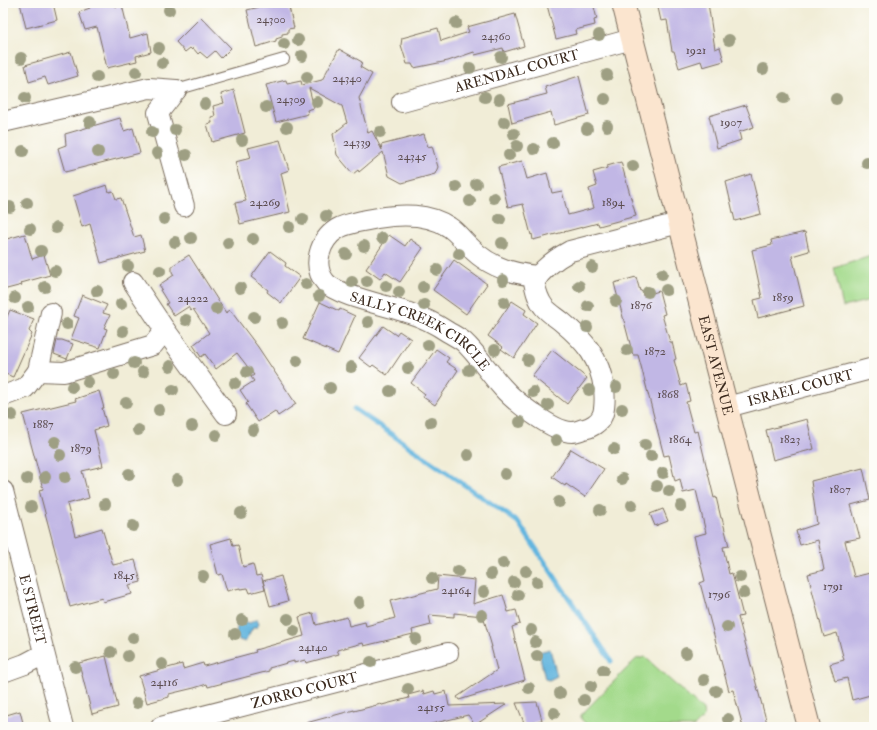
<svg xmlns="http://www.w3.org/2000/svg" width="877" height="730" font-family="'IM FELL Double Pica',serif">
	<rect width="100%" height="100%" fill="#fdfcf7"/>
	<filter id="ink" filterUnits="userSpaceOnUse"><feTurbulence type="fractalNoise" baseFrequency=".025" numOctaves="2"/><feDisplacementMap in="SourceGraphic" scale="8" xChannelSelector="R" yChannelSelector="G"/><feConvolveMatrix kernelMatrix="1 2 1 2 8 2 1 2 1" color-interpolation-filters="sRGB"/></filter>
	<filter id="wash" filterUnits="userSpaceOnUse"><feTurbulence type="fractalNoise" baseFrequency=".012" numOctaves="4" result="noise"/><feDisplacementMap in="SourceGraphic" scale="16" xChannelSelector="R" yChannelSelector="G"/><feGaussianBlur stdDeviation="0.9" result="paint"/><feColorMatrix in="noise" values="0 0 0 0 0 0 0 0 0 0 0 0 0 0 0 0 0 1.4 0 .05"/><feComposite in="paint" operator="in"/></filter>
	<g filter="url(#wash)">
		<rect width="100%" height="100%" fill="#f1edd7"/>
		<path fill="#a3da8b" stroke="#6f8254" d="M 874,255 L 874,299 L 843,307 L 834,268 Z
			M 645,657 L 703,710 L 704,717 L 694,727 L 589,727 L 581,719 L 581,715 L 636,659 Z"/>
		<path fill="#63b6df" stroke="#4f707e" d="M 255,620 L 257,620 L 259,624 L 257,627 L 253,628 L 245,642 L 239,640 L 236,632 L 238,624 L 243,621 L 250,623 Z
			M 550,649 L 557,676 L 549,680 L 545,679 L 539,652 Z"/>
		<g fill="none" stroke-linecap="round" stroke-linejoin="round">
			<path stroke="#63b6df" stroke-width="5" d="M 355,409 L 518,522 L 611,661"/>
		</g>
		<g id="blocks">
			<path fill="#c1b7e5" d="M 20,3 L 53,3 L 57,20 L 26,28 Z
				M 90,3 L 114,3 L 115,7 L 122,5 L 130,38 L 148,33 L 151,52 L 136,56 L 137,61 L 107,68 L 97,27 L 85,30 L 79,12 L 90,8 Z
				M 276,3 L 288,3 L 294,28 L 288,29 L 288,33 L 282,34 L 282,37 L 276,39 L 276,41 L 256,47 L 247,10 Z
				M 556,3 L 593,3 L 597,19 L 594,20 L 595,25 L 575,30 L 576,34 L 556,39 L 547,5 Z
				M 657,3 L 708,3 L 715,49 L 720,47 L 724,61 L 703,67 L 701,61 L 679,68 L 674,51 L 672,51 L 667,20 L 661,21 Z
				M 515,14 L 524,46 L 504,52 L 503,48 L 475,55 L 474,52 L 448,61 L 414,68 L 412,64 L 407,64 L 401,45 L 402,38 L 438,28 L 441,41 L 469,32 L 467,27 Z
				M 201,17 L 231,48 L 221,58 L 215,51 L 207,58 L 200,52 L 198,54 L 193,48 L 192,50 L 190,48 L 185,52 L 176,42 Z
				M 339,49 L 362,62 L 360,67 L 372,74 L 359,98 L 368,133 L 372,131 L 382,150 L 381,145 L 424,134 L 428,147 L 432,146 L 438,167 L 435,174 L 402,183 L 389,176 L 383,152 L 359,172 L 358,170 L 353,174 L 337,155 L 333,134 L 347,123 L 342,106 L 309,88 L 314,108 L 307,110 L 308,114 L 276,122 L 266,85 L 286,80 L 287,84 L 301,81 L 302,85 L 322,80 Z
				M 71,52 L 78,76 L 48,85 L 45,77 L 29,82 L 25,65 Z
				M 579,76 L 589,115 L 554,125 L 551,112 L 512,123 L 508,104 L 547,94 L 545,87 Z
				M 234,90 L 245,133 L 212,142 L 207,124 L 212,123 L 211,117 L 215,116 L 213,106 L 224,103 L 221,94 Z
				M 746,105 L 754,127 L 739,132 L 741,140 L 717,148 L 709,116 Z
				M 120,118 L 124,131 L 133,128 L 140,153 L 65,172 L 58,148 L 66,145 L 65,134 Z
				M 280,140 L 289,170 L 281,173 L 290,212 L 240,224 L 235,203 L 246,201 L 235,162 L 251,158 L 248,148 Z
				M 522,161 L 527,179 L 547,173 L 552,193 L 562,191 L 568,215 L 594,208 L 589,189 L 597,186 L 593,172 L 607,168 L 607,166 L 621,162 L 636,216 L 599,226 L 598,223 L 533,240 L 532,234 L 531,235 L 523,204 L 508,207 L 498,167 Z
				M 751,174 L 761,214 L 735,221 L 726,182 Z
				M 107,185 L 109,192 L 113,191 L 116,199 L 121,198 L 134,237 L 141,235 L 145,251 L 101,263 L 90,224 L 82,227 L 73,196 Z
				M 805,232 L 809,251 L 792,256 L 804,306 L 758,318 L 754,300 L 762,298 L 752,250 L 772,245 L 771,240 Z
				M 25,234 L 32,259 L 44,255 L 50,275 L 21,283 L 22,285 L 3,290 L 3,240 Z
				M 389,235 L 405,246 L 410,239 L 423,248 L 400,282 L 385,272 L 380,279 L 366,269 Z
				M 270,251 L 286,263 L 285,266 L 300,277 L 281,303 L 267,292 L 268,290 L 251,277 Z
				M 189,255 L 226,313 L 230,310 L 258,347 L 296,404 L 278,416 L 275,411 L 258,422 L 246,404 L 248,402 L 240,390 L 254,381 L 251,377 L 254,375 L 237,353 L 216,369 L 205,354 L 201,357 L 193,345 L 209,333 L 193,309 L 191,311 L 188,307 L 174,316 L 166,304 L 168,303 L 160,290 L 162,289 L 159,285 L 174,275 L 172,272 L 172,266 Z
				M 454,260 L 487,284 L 466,314 L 433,290 Z
				M 636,277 L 640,291 L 642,290 L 643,296 L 659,291 L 665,314 L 662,315 L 670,342 L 672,342 L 676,359 L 674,360 L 681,386 L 686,384 L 690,401 L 686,402 L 694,432 L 698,431 L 714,498 L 716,497 L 721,518 L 722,518 L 729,546 L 723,547 L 729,574 L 732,573 L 743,616 L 738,617 L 768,727 L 743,727 L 733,690 L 729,691 L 700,583 L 705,581 L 694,536 L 706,533 L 696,490 L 683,493 L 680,479 L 675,481 L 669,455 L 664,456 L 641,366 L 638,355 L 633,355 L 614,283 Z
				M 82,295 L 107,305 L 103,313 L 110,315 L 104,328 L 107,329 L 100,348 L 71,339 L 79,318 L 74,316 Z
				M 512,301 L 526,310 L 524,314 L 537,323 L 514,358 L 501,349 L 503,347 L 488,336 Z
				M 320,302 L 339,311 L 340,309 L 355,316 L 338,354 L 303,339 Z
				M 10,310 L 34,319 L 29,331 L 32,334 L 13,377 L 3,373 L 3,326 Z
				M 383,326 L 396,335 L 399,331 L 411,339 L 387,375 L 373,365 L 371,367 L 359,358 Z
				M 57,340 L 62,340 L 73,344 L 67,359 L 54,354 Z
				M 436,349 L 449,358 L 446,362 L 458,370 L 435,405 L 423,397 L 425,394 L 411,383 Z
				M 552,350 L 587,378 L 567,404 L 532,376 Z
				M 99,391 L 104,408 L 102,408 L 107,426 L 94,430 L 103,466 L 82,471 L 89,498 L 67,504 L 75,536 L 102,528 L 113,565 L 135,560 L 141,582 L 129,585 L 132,594 L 103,602 L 102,598 L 70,607 L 39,490 L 43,489 L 23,414 L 76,401 L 75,399 Z
				M 807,419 L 814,449 L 773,460 L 766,430 Z
				M 571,449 L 604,469 L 585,497 L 566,484 L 565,486 L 552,477 Z
				M 863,468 L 870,500 L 851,505 L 860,538 L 845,541 L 854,577 L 874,572 L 874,694 L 852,700 L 847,678 L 835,681 L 830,664 L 844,660 L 837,633 L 824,637 L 808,574 L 824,570 L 818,540 L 800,545 L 796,531 L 817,524 L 811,481 Z
				M 663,509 L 668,521 L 655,526 L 650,514 Z
				M 231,538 L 233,546 L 238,545 L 243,567 L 253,564 L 256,576 L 261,575 L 265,589 L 250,593 L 248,588 L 240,589 L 240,588 L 227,591 L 222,574 L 218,575 L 210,544 Z
				M 281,576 L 288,601 L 270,606 L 263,581 Z
				M 438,576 L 475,580 L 473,604 L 503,595 L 508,612 L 516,610 L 520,624 L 512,627 L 525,680 L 459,700 L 457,697 L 497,670 L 491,647 L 492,647 L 483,616 L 454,613 L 454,617 L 429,615 L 431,625 L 412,630 L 413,634 L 364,646 L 363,643 L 337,650 L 339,654 L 306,663 L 305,660 L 294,663 L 294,661 L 269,668 L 269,671 L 208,687 L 207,684 L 194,688 L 169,694 L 169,697 L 147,703 L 139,676 L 182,664 L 183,669 L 203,663 L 204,666 L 256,652 L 255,650 L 304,636 L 299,617 L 313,613 L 316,625 L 347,617 L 349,626 L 365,622 L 366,626 L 395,618 L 390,601 L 437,589 Z
				M 106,656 L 118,707 L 92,714 L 79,663 Z
				M 423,691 L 424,694 L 434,691 L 435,694 L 446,691 L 449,706 L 507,704 L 475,725 L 468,715 L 419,727 L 306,727 L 306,723 L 354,710 L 354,711 L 381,704 L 382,705 L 409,698 L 408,695 Z
				M 537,702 L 542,720 L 525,725 L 516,703 Z
				M 20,711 L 24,727 L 3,727 L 3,716 Z"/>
		</g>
	</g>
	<g filter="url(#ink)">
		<use href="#blocks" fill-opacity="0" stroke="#7b6e5f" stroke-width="1"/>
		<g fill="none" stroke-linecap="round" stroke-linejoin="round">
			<g stroke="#7b6e5f" stroke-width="12">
				<path id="lane" d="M 176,90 L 284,59"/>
			</g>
			<g stroke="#7b6e5f" stroke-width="22">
				<g id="street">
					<path d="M 176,90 L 158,113 L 184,206"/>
					<path id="s1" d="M 402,102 L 632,39"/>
					<path d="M 3,122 L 149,88 L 176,90"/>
					<path id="s2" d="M 538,276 C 512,274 487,266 469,246 C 462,240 457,232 449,227 C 428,213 402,214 378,218 C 367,220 346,223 337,229 C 320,240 311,266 326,283 C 338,296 390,306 409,313 C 422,317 436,324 448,332 C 453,335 459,338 464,342 C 478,355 489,373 502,387 C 514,401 553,432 572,432 C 576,432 580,430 584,429 C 590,428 599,423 602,416 C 605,410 605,396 604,389 C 600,358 585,341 562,322 C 556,317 549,313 544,307 C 538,300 536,291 534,282 C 543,268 555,259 570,251 L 679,223"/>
					<path d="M 133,282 L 165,330 L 226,414"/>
					<path d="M 38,371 L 51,313"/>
					<path d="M 3,396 L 25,388 L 38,371 L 64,372 L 153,345 L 165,330"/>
					<path id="s3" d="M 727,407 L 874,368"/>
					<path id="s4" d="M 3,491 L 63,727"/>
					<path d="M 3,672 L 25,664 L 44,654"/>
					<path id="s5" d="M 161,727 L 448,653"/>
				</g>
			</g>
			<g stroke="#7b6e5f" stroke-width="24">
				<g id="secondary">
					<path id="s6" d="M 623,3 L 809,727"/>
				</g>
			</g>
			<use href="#lane" stroke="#fff" stroke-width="10"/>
			<use href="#street" stroke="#fff" stroke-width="20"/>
			<use href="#secondary" stroke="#fbe5cf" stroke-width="22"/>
		</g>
		<g fill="#9e9f83">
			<circle cx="169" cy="10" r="6"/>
			<circle cx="456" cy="23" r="6"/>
			<circle cx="599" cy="35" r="6"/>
			<circle cx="298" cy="40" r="6"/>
			<circle cx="729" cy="40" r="6"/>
			<circle cx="284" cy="44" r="6"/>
			<circle cx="159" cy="48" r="6"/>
			<circle cx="302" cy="56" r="6"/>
			<circle cx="501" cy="57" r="6"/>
			<circle cx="21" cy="58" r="6"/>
			<circle cx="162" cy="63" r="6"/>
			<circle cx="470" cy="68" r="6"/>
			<circle cx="763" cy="69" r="6"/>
			<circle cx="136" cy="72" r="6"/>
			<circle cx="607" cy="75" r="6"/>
			<circle cx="97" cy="77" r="6"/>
			<circle cx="307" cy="77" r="6"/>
			<circle cx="485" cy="97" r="6"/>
			<circle cx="25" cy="98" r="6"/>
			<circle cx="784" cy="98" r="6"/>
			<circle cx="499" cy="99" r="6"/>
			<circle cx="605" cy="99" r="6"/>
			<circle cx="836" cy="99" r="6"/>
			<circle cx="317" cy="102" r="6"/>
			<circle cx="205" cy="104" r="6"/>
			<circle cx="266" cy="107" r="6"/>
			<circle cx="90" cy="122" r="6"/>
			<circle cx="504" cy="122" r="6"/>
			<circle cx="607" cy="126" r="6"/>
			<circle cx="287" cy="127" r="6"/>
			<circle cx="587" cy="129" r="6"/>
			<circle cx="175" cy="130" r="6"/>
			<circle cx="152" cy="132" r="6"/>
			<circle cx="380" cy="132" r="6"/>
			<circle cx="514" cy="134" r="6"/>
			<circle cx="242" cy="140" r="6"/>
			<circle cx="553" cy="143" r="6"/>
			<circle cx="517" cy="146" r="6"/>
			<circle cx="534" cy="149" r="6"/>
			<circle cx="23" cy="151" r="6"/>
			<circle cx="98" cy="152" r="6"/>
			<circle cx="157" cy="153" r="6"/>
			<circle cx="186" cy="155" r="6"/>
			<circle cx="509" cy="155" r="6"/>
			<circle cx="867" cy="163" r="6"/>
			<circle cx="633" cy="166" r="6"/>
			<circle cx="476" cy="184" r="6"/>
			<circle cx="456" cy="187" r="6"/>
			<circle cx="494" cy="198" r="6"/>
			<circle cx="470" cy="201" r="6"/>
			<circle cx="27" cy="203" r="6"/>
			<circle cx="10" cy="207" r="6"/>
			<circle cx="326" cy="216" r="6"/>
			<circle cx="164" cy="219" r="6"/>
			<circle cx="303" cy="219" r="6"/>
			<circle cx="500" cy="219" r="6"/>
			<circle cx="289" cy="227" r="6"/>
			<circle cx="56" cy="228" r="6"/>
			<circle cx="30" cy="229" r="6"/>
			<circle cx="191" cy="238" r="6"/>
			<circle cx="382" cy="238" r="6"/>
			<circle cx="253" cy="239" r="6"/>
			<circle cx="175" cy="242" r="6"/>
			<circle cx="228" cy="243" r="6"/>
			<circle cx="502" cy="243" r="6"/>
			<circle cx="364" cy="246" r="6"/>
			<circle cx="41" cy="251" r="6"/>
			<circle cx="346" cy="254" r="6"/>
			<circle cx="459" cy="254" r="6"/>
			<circle cx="128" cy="266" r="6"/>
			<circle cx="592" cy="267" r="6"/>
			<circle cx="437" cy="270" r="6"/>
			<circle cx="55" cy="271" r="6"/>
			<circle cx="160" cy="271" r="6"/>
			<circle cx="662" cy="274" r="6"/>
			<circle cx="503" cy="280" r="6"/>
			<circle cx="367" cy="281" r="6"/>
			<circle cx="352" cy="282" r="6"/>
			<circle cx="306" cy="284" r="6"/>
			<circle cx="386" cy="286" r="6"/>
			<circle cx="579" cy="286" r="6"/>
			<circle cx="45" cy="287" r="6"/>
			<circle cx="423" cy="287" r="6"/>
			<circle cx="240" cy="288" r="6"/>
			<circle cx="666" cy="290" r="6"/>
			<circle cx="97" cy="291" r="6"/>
			<circle cx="399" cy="292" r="6"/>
			<circle cx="648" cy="292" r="6"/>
			<circle cx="319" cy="296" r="6"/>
			<circle cx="15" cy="298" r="6"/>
			<circle cx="616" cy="301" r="6"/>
			<circle cx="504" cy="302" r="6"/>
			<circle cx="121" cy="304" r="6"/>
			<circle cx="424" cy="305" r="6"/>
			<circle cx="588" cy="306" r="6"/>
			<circle cx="28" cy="307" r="6"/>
			<circle cx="216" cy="309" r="6"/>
			<circle cx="254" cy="317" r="6"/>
			<circle cx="186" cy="320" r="6"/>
			<circle cx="368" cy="322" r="6"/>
			<circle cx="282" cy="323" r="6"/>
			<circle cx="67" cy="324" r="6"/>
			<circle cx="587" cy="327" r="6"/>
			<circle cx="123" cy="331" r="6"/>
			<circle cx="428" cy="345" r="6"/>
			<circle cx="495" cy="350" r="6"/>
			<circle cx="627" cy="350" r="6"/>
			<circle cx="528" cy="360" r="6"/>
			<circle cx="297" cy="361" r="6"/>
			<circle cx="134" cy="363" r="6"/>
			<circle cx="170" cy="366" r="6"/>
			<circle cx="351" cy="367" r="6"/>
			<circle cx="408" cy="368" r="6"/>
			<circle cx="469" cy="370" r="6"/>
			<circle cx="143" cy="372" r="6"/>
			<circle cx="247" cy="372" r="6"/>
			<circle cx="114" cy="374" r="6"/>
			<circle cx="88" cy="382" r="6"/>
			<circle cx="235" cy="383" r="6"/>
			<circle cx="72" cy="387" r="6"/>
			<circle cx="616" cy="387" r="6"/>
			<circle cx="330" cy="388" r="6"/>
			<circle cx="173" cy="390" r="6"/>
			<circle cx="589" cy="390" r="6"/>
			<circle cx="390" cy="391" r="6"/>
			<circle cx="533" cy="392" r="6"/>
			<circle cx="126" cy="403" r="6"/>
			<circle cx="548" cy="405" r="6"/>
			<circle cx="622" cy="409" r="6"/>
			<circle cx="159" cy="410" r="6"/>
			<circle cx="12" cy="415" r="6"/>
			<circle cx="431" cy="422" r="6"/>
			<circle cx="520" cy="422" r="6"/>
			<circle cx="192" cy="426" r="6"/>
			<circle cx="138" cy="430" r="6"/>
			<circle cx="253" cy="430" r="6"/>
			<circle cx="216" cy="435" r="6"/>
			<circle cx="556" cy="440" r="6"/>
			<circle cx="55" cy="442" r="6"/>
			<circle cx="645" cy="445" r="6"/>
			<circle cx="614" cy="449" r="6"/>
			<circle cx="60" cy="455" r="6"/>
			<circle cx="468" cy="455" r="6"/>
			<circle cx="651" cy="456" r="6"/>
			<circle cx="663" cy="473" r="6"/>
			<circle cx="129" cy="474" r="6"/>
			<circle cx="505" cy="474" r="6"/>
			<circle cx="45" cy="477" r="6"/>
			<circle cx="65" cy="477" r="6"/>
			<circle cx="27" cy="479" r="6"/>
			<circle cx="622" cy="479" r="6"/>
			<circle cx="177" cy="480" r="6"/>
			<circle cx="657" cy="486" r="6"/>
			<circle cx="669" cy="491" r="6"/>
			<circle cx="559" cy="502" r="6"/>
			<circle cx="105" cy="504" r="6"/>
			<circle cx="632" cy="505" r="6"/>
			<circle cx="681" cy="506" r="6"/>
			<circle cx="31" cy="507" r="6"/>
			<circle cx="600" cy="510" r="6"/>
			<circle cx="241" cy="513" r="6"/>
			<circle cx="133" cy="526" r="6"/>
			<circle cx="503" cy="563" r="6"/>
			<circle cx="458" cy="571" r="6"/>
			<circle cx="526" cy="571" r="6"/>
			<circle cx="491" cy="574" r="6"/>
			<circle cx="203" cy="576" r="6"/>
			<circle cx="740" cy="577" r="6"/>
			<circle cx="432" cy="578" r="6"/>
			<circle cx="514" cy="582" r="6"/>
			<circle cx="537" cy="582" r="6"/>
			<circle cx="484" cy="592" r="6"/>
			<circle cx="744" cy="593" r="6"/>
			<circle cx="518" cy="595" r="6"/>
			<circle cx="359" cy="602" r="6"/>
			<circle cx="482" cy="615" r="6"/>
			<circle cx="288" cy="619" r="6"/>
			<circle cx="242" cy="620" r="6"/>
			<circle cx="727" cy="627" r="6"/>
			<circle cx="531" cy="630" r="6"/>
			<circle cx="294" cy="631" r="6"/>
			<circle cx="235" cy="634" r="6"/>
			<circle cx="133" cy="638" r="6"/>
			<circle cx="416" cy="639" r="6"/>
			<circle cx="535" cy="642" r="6"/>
			<circle cx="111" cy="652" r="6"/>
			<circle cx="686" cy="653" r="6"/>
			<circle cx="128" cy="656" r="6"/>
			<circle cx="537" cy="656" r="6"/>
			<circle cx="371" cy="662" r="6"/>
			<circle cx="162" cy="664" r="6"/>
			<circle cx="75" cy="667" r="6"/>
			<circle cx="603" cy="670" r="6"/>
			<circle cx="704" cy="680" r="6"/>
			<circle cx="591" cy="686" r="6"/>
			<circle cx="529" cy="688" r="6"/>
			<circle cx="408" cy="689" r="6"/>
			<circle cx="716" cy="691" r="6"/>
			<circle cx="560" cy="693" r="6"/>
			<circle cx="584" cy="700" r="6"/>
			<circle cx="137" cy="703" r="6"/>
			<circle cx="554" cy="713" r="6"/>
			<circle cx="728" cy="719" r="6"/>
		</g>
	</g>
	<g text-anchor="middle" stroke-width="3" stroke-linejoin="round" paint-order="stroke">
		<g font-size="12" fill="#5c4d50">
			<text x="271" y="23">24300</text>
			<text x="496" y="40">24360</text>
			<text x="696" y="54">1921</text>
			<text x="347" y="82">24340</text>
			<text x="291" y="103">24309</text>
			<text x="731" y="126">1907</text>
			<text x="357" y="146">24339</text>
			<text x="412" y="160">24345</text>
			<text x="265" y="206">24269</text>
			<text x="613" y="206">1894</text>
			<text x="783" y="301">1859</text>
			<text x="193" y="302">24222</text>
			<text x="641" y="309">1876</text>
			<text x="655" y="355">1872</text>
			<text x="668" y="398">1868</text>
			<text x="43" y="428">1887</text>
			<text x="680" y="443">1864</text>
			<text x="790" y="443">1823</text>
			<text x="81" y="452">1879</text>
			<text x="840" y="493">1807</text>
			<text x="124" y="579">1845</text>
			<text x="833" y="590">1791</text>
			<text x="456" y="594">24164</text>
			<text x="719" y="598">1796</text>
			<text x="313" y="651">24140</text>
			<text x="164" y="686">24116</text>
			<text x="431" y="711">24155</text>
		</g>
		<g font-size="14" fill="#3b2a1e" stroke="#fdfcf7">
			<text dy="5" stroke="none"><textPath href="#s1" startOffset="119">ARENDAL COURT</textPath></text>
			<text dy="5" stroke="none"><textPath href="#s2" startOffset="390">SALLY CREEK CIRCLE</textPath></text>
			<text dy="5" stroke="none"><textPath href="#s6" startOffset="374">EAST AVENUE</textPath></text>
			<text dy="5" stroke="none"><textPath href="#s3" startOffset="76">ISRAEL COURT</textPath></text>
			<text dy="5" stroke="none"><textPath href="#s4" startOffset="122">E STREET</textPath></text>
			<text dy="5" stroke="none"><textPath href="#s5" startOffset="148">ZORRO COURT</textPath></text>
		</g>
	</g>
	<rect width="877" height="730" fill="none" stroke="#fdfcf7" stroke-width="16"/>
</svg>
